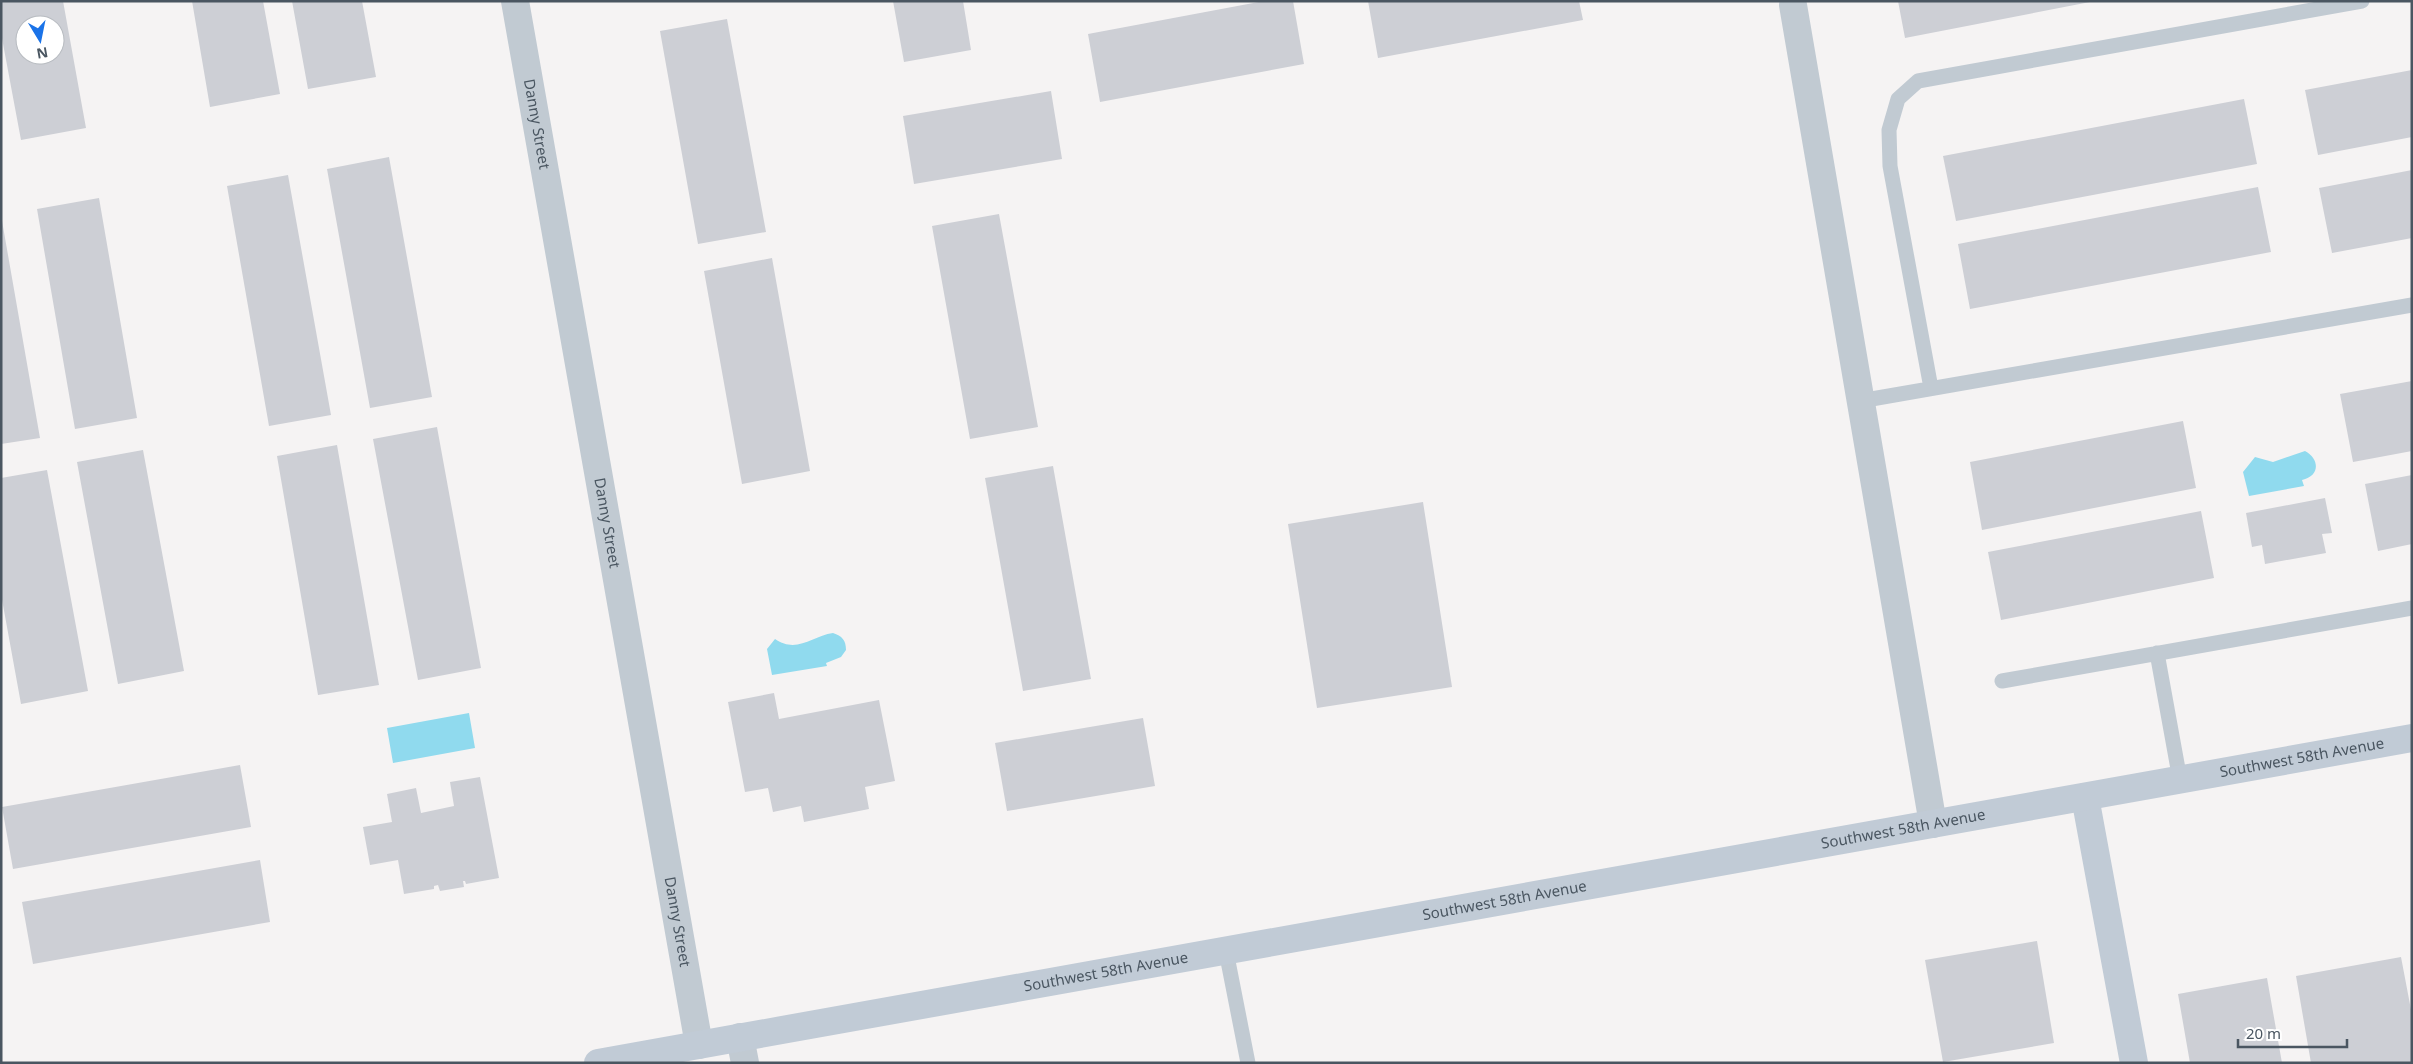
<svg xmlns="http://www.w3.org/2000/svg" width="2413" height="1064" font-family="'Noto Sans',sans-serif">
	<rect width="100%" height="100%" fill="#f5f3f3"/>
	<path fill="#90daee" d="M2305,451C2320,459 2320,476 2302,480L2304,486L2249,496L2243,472L2255,457L2273,462Z
		M833,633C842,636 846,640 846,650L841,657L826,663L827,666L772,675L767,649L775,639C797,654 812,636 833,633Z
		M469,713L475,748L393,763L387,728Z"/>
	<path fill="#cdcfd5" fill-rule="evenodd" d="M1,1H63L86,128L21,140L1,33ZM25,25H55V55H25Z
		M192,1H263L280,94L210,107Z
		M292,1H362L376,77L308,89Z
		M893,1H963L971,50L904,62Z
		M1264,1H1293L1304,64L1100,102L1088,34Z
		M1368,1H1579L1583,20L1378,58Z
		M1898,1H2090V2L1905,38Z
		M727,19L766,232L698,244L660,31Z
		M2412,70V137L2318,155L2305,90Z
		M1051,91L1062,159L914,184L903,116Z
		M2244,99L2257,164L1956,221L1943,156Z
		M389,157L432,397L370,408L327,169Z
		M2412,170V238L2332,253L2319,188Z
		M288,175L331,415L269,426L227,186Z
		M2258,187L2271,252L1970,309L1958,244Z
		M99,198L137,418L75,429L37,209Z
		M999,214L1038,427L970,439L932,226Z
		M1,215L40,438L1,444Z
		M772,258L810,471L742,484L704,271Z
		M2412,381V451L2353,462L2340,394Z
		M2183,421L2196,488L1982,530L1970,462Z
		M437,427L481,668L418,680L373,439Z
		M337,445L379,685L318,695L277,456Z
		M143,450L184,671L118,684L77,462Z
		M1053,466L1091,679L1023,691L985,478Z
		M47,470L88,691L21,704L1,594V478Z
		M2412,475V544L2378,551L2365,484Z
		M2325,498L2332,533L2322,534L2326,553L2265,564L2262,545L2252,547L2246,513Z
		M1423,502L1452,687L1317,708L1288,524Z
		M2201,511L2214,578L2001,620L1988,552Z
		M774,693L779,719L879,700L895,781L865,787L869,809L804,822L801,806L773,812L768,788L745,792L728,702Z
		M1143,718L1155,786L1007,811L995,743Z
		M240,765L251,827L13,869L2,807Z
		M480,777L499,878L466,884L465,881H463L464,887L440,891L438,885L434,886V889L404,894L398,860L370,865L363,827L392,822L387,794L416,788L421,813L454,806L450,782Z
		M260,860L270,922L33,964L22,902Z
		M2037,941L2054,1043L1943,1062L1925,960Z
		M2401,957L2412,1015V1063H2311L2296,976Z
		M2267,978L2282,1063H2190L2178,994Z"/>
	<g fill="none" stroke-linecap="round" stroke-linejoin="round">
		<path stroke="#c1cad2" stroke-width="15" d="M1931,388L1890,166L1889,130L1898,99L1918,81L2362,1
			M1860,401L2412,305
			M2157,653L2180,780
			M2002,681L2412,608
			M1226,951L1248,1063"/>
		<g stroke="#c1cad2" stroke-width="28">
			<path id="s1" d="M515,1L699,1045"/>
			<path d="M1793,5L1933,824"/>
			<path d="M740,1037L745,1063"/>
		</g>
		<g stroke="#c1cbd6" stroke-width="28">
			<path d="M2085,797L2134,1063"/>
			<path id="s2" d="M598,1063L2412,738"/>
		</g>
	</g>
	<g text-anchor="middle" stroke-width="4.5" stroke-linejoin="round" paint-order="stroke">
		<g font-size="15" fill="#4a5661" stroke="#fff">
			<text dy="5" stroke="none"><textPath href="#s1" startOffset="125">Danny Street</textPath></text>
			<text dy="5" stroke="none"><textPath href="#s1" startOffset="530">Danny Street</textPath></text>
			<text dy="5" stroke="none"><textPath href="#s2" startOffset="1731">Southwest 58th Avenue</textPath></text>
			<text dy="5" stroke="none"><textPath href="#s2" startOffset="1326">Southwest 58th Avenue</textPath></text>
			<text dy="5" stroke="none"><textPath href="#s2" startOffset="921">Southwest 58th Avenue</textPath></text>
			<text dy="5" stroke="none"><textPath href="#s1" startOffset="935">Danny Street</textPath></text>
			<text dy="5" stroke="none"><textPath href="#s2" startOffset="516">Southwest 58th Avenue</textPath></text>
		</g>
	</g>
	<rect width="2413" height="1064" fill="none" stroke="#4a5661" stroke-width="5"/>
	<g transform="translate(40 40) rotate(170)"><circle r="24" fill="#ffffff" stroke="#b7bbc0"/>
	<path d="M0-4L9 19L0 12L-9 19Z" fill="#1a73e8"/>
	<text y="-8" font-size="14" font-weight="bold" text-anchor="middle" fill="#4a5661">N</text>
	</g>
	<path d="M2238 1039v8h109v-8" fill="none" stroke="#4a5661" stroke-width="2.5"/>
	<text x="2246" y="1039" font-size="15" fill="#4a5661" stroke="#ffffff" stroke-width="4" paint-order="stroke">20 m</text>
</svg>
